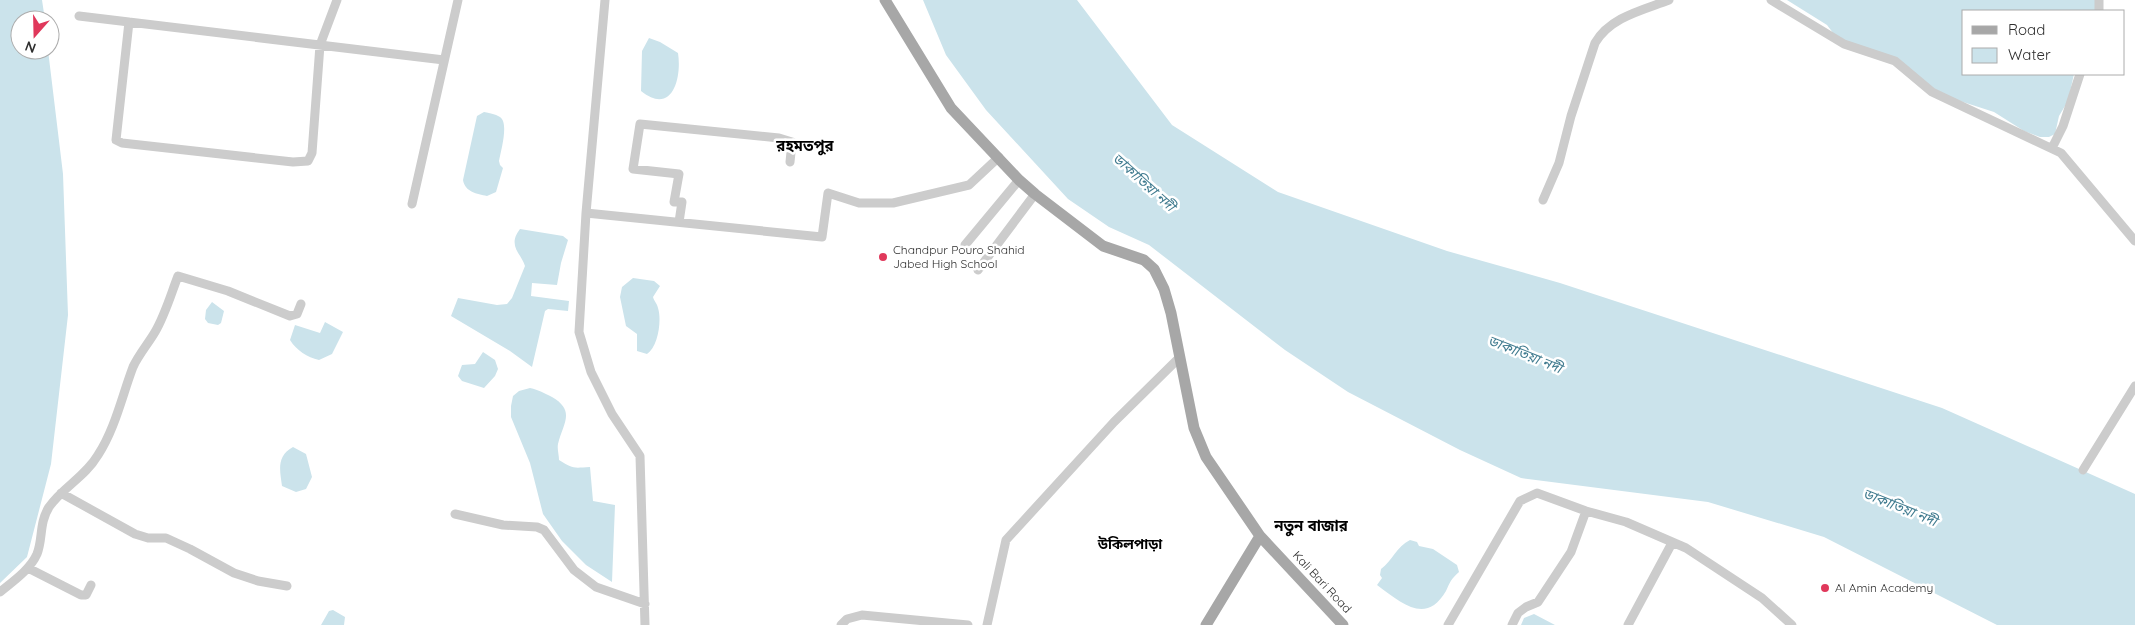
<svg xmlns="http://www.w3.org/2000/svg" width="2135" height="625" font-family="Quicksand,'Noto Sans Bengali',sans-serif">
	<rect width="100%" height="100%" fill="#fff"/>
	<path fill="#cbe3eb" d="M0,0H42L45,20H20V50H48L63,174L68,315L51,464L27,557L0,583Z
		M923,0H1077L1172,125L1278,192L1447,251L1560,283L1942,408L2135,494V625H1997L1824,537L1708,502L1521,478L1460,450L1348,392L1285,350L1149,245L1109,227L1068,199L986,110L946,55Z
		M1787,0H2097L2095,11H1964V74H2074L2068,101L2059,116L2055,134L2049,137H2040L2024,131L1994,112L1932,92L1893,58L1843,46L1827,25Z
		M649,38L660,42L678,53C682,78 672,116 641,91L642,51Z
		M484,112C489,113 495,114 500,117C509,123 501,150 499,161L500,165L503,168L496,192L487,196C477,194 465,192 463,180L477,116Z
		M520,229L563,236L568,240L561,263L557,285L532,283L531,296L569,301L568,311L548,309L545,311L532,367L510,351L451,316L458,298L497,305L507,304L512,298L525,266C521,253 507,246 520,229Z
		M633,278L654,281L660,286L653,297C654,301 657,303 658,308C662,320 658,347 647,354L637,351V334L626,326L620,297L622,287Z
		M212,302L224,311L221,323L218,325L208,323L205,319L206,310Z
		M325,322L343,332L332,354L319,360C307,357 297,351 290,340L295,325L320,333Z
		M483,352L495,360L498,369L495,376L484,388L462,381L458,376L462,365L475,364Z
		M530,388C539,390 544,393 552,397C576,411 563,423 558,444C557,449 559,455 559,460C573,469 573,468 590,467L593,501L615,505L612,582L586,565L562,541L543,514L530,463L511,417V406L513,396L519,391Z
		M293,447L306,454L312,477L306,489L296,492L282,486C280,471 276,456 293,447Z
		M1410,540L1417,542L1419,546L1433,549L1457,565L1459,572C1451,579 1450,582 1446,591C1426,625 1403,604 1377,585L1382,578L1380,575L1381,569C1392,561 1397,546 1410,540Z
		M333,610L345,617L344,625H321L329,611Z
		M1534,614L1555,625H1521L1524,618Z"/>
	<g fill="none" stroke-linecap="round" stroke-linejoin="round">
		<path stroke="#ccc" stroke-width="9" d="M605,0L586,213L579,332L591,372L612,414L640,456L645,625
			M1771,0L1844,44L1895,61L1932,92L2061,153L2135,241
			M2099,11V0
			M79,16L444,60
			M129,22L116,140L122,143L293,162L308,161L312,153L320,45L337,0
			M2052,148L2063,126L2080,74
			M1543,200L1559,163L1571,116L1595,43C1610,17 1643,10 1669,0
			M412,204L458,0
			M586,213L822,237L828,193L859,203H893L969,185L999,157
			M679,222L682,202H674L679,174L633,169L640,124L779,138L792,142L790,162
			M965,245L1019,180
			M978,270L1035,194
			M2083,470L2135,386
			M61,493L135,534L148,538H166L190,549L234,573L258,581L287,586
			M455,514L503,525L537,527L544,530L574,570L596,587L645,604
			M28,568L81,595H86L91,585
			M0,592C12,582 30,570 37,554C43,539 39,523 49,507C63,487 85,477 98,455C115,429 122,396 133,367C139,354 148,344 155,332C165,315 171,294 178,276L228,291L290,316L297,314L301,304
			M841,625L847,619L862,615L968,625
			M987,625L1006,540L1114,422L1179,358
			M1448,625L1520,501L1537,493L1586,511L1626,522L1686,548L1762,598L1792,625
			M1512,625L1518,613L1526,607L1538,602L1571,552L1586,511
			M1628,625L1672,543"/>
		<path stroke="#a7a7a7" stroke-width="11" d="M885,0L951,108L1019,180L1035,194L1103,246L1144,260L1154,269L1164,289L1171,313L1194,428L1206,457L1260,536L1343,625
			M1206,625L1260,536"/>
	</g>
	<g fill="#e0385b" stroke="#fff" stroke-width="2">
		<circle cx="883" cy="257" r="5"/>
		<circle cx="1825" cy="588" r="5"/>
	</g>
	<g text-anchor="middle" stroke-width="5" stroke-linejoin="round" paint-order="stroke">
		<g font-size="12" fill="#2f2f2f" stroke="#fff" text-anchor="start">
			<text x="893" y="254">Chandpur Pouro Shahid<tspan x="893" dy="14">Jabed High School</tspan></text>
			<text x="1835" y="592">Al Amin Academy</text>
		</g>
		<g font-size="12" fill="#2f2f2f" stroke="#fff">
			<text transform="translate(1322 582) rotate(47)" y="4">Kali Bari Road</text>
		</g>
		<g font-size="14" font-style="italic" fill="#407b8f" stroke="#fff">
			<text transform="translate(1144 182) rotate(42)" y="5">ডাকাতিয়া নদী</text>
			<text transform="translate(1525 354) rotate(22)" y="5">ডাকাতিয়া নদী</text>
			<text transform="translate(1900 507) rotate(22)" y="5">ডাকাতিয়া নদী</text>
		</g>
		<g font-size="14" font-weight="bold" fill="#000" stroke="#fff">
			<text x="1130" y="549">উকিলপাড়া</text>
		</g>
		<g font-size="15" font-weight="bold" fill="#000" stroke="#fff">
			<text x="805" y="151">রহমতপুর</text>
			<text x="1311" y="531">নতুন বাজার</text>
		</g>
	</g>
	<rect x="1962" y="10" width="162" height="65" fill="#ffffff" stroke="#acacac"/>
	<rect x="1972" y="26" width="25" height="8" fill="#a7a7a7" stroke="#acacac"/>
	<text x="2008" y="35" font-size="15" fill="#2f2f2f">Road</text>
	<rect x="1972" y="48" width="25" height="15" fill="#cbe3eb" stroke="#acacac"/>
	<text x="2008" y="60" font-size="15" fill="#2f2f2f">Water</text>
	<g transform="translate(35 35) rotate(200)"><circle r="24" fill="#ffffff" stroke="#acacac"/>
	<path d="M0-4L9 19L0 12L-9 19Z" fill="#e0385b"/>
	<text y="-8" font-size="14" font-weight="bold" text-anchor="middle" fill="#2f2f2f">N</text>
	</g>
</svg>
